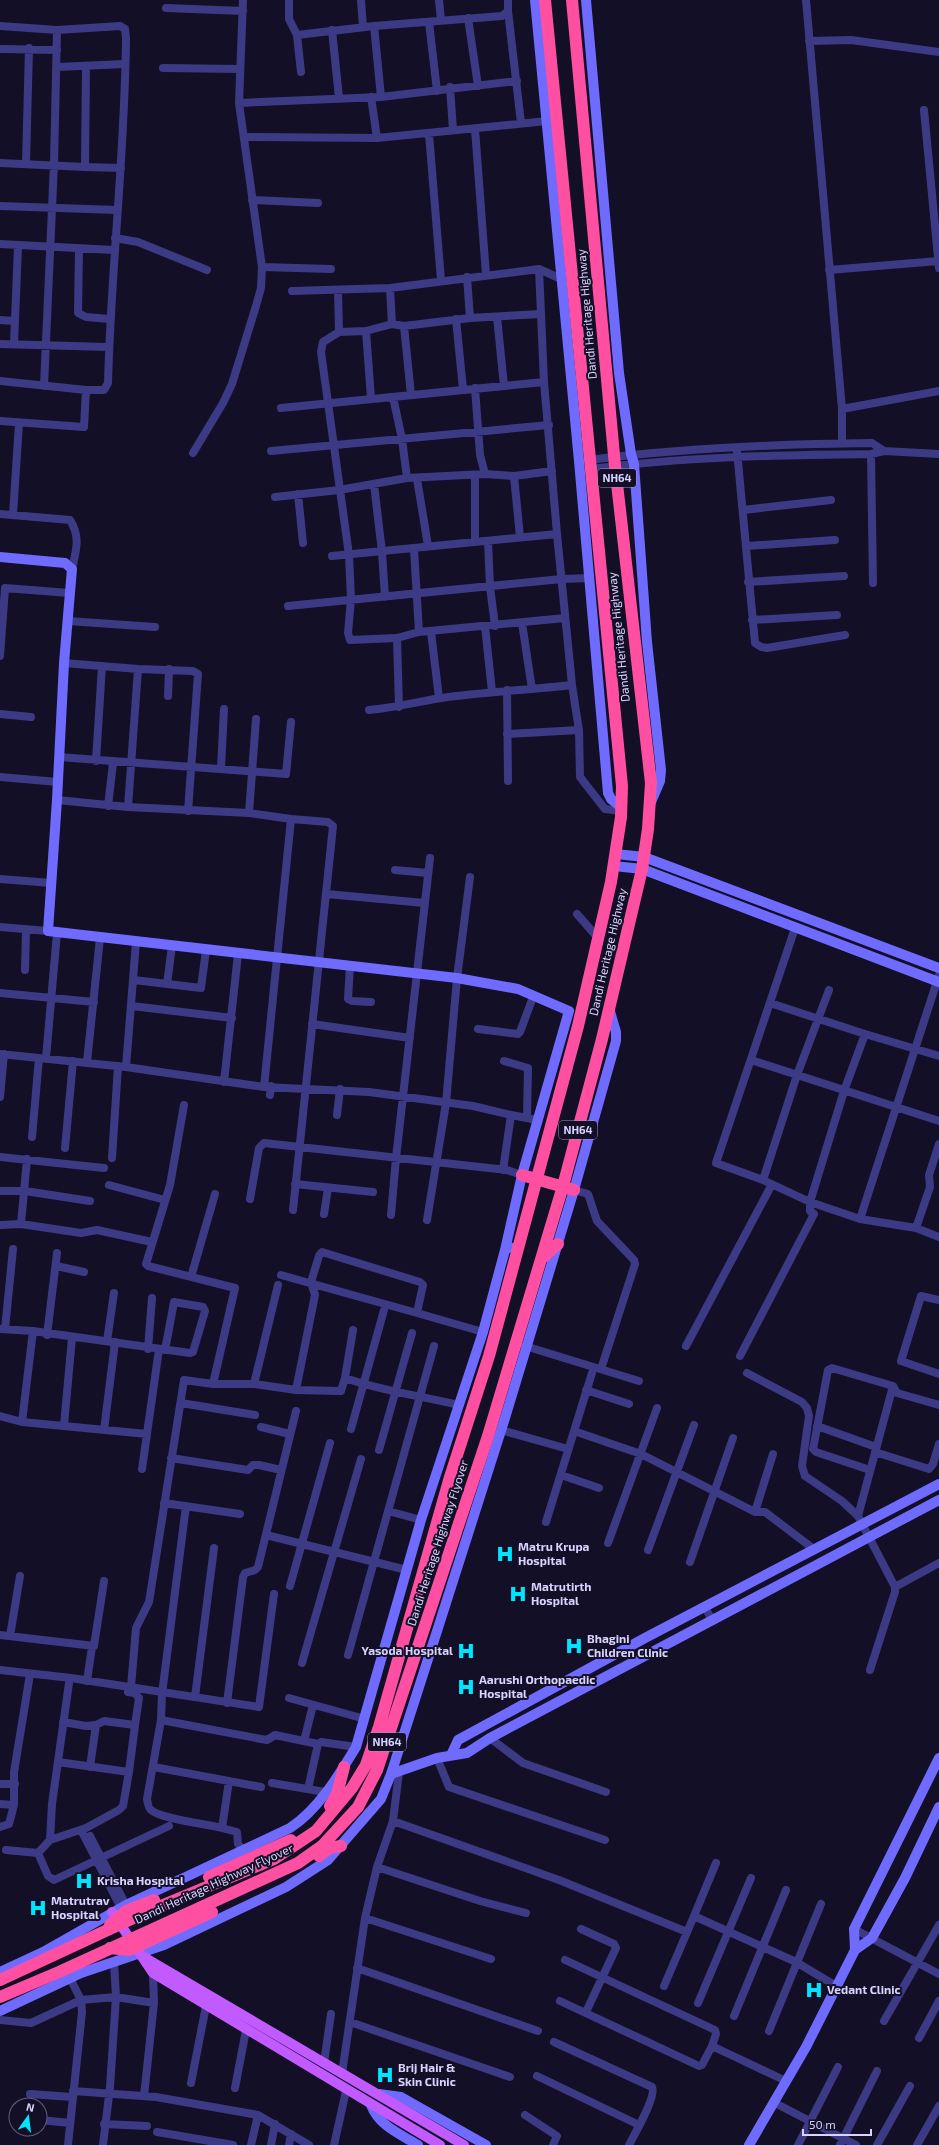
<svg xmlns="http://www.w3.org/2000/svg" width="939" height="2145" font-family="'Exo 2',sans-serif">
	<rect width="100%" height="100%" fill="#130f26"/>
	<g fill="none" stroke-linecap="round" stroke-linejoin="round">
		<path stroke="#3d3a85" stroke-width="8" d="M289,0V19L297,35L301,72
			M361,0L363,27
			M439,0L441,20
			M806,0L842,409V443
			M166,8L243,11
			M508,11L521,123
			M468,18L478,86
			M429,22L437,91
			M0,26L57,30L120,26L125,29L126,38C125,154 111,268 108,383L104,390H86L0,381
			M374,26L381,97
			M332,30L339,98
			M297,35L374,26L502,16L508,11V0
			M809,41L851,40L939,52
			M0,49L57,50
			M57,67L125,64
			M163,68L240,69
			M450,87L453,130
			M371,97L377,138
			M239,103L381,97L517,81
			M924,110L939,268
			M475,129L486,275
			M429,134L441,280
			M244,137L377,138L547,121
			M0,163L85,167L86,66
			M26,163L29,48
			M85,167L121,168
			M252,200L318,203
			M0,206L117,210
			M115,238L138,242L207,270
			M0,244L114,250
			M79,249L78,313L86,317L110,319
			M262,267L331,269
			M539,269L544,382L557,534L572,685L579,730
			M829,270L938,261
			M467,277L470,318
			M390,288L392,324
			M338,290L339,332
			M292,291L390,288L539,269L561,279
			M540,314L470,318L404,326L392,324L366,331L339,332L323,342L321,352L349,555L351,599L348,633L350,640L397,638L419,632L565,618
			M497,317L504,386
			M456,319L463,389
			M0,320L14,321
			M404,326L411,395
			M366,331L371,398
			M0,344L109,347
			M14,344L18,246
			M44,386L54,164L57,30
			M475,388L480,455L485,474
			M393,397L402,439L407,478
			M281,408L544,382
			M842,409L939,391
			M0,421L84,427L86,390
			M271,451L549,425
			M737,451L755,643L761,647L767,648L845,635
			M193,453L223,403L232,384L256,306L261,288L262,267L239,103L243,0
			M871,454L873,583
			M589,460C683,448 777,444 872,443L884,451
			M590,469C683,457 777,455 871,454L884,451L939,454
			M475,475V542
			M514,476L520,537
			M417,479L428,546
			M374,484L382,552L385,597
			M298,494L303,543
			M275,497L339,490L407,478L485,474L514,476L552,471
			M743,510L831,500
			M0,514L70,520C81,537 76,551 72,569
			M13,515L19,423
			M488,541L490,587L495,626
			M747,546L835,540
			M414,549L419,632
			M332,556L557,534
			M748,582L844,576
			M288,606L562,579L589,578
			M752,620L837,615
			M68,621L155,627
			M522,623L532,689
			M485,626L492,692
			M431,632L439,698
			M397,638L399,707
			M0,656L5,588L69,593
			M64,663L138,669L193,671L198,674L188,811
			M507,690L508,781
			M168,696L169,669
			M369,710C393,708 417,702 441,698C484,692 528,690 572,685
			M0,714L31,717
			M507,734L579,730L580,777L605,809L621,811
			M59,757L286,774L291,722
			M96,761L102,666
			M221,768L224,709
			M0,777L58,782
			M57,800L128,807L249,813L291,819L264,1087
			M108,806L113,763
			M128,807L138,669
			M249,813L256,719
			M291,819L328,822L333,826L293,1210
			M395,870L428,873
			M0,879L51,883
			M327,894L424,903
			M577,914L598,938
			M0,927L48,931
			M795,928L716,1163L763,1180L810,1202L860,1219L916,1228L939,1237
			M350,966L348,999L352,1001L371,1002
			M25,970L26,930
			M134,980L201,988L206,950
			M167,984L172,946
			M0,993L94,1002
			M770,1003L865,1034L939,1056
			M132,1006L232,1018
			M312,1024L410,1038
			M478,1029L518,1034L520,1032L533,997
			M0,1054L126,1067L264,1087L369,1092L473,1106L511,1115
			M46,1058L57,933
			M751,1060L939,1121
			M504,1061L528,1068L527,1118L537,1120
			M87,1062L100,938
			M126,1067L136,942
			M224,1082L238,954
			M270,1095L271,1086
			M0,1097L4,1054
			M184,1105L170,1185L146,1264L148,1266L235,1288L213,1384
			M337,1115L340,1089
			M32,1137L39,1058
			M65,1148L73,1061
			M0,1157L104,1168
			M112,1158L118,1066
			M503,1170L511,1115L527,1118
			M763,1180L797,1075L829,990
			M295,1184L373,1192
			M109,1185L165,1200
			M574,1190L588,1194L597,1221L634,1260L635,1264L601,1369
			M0,1191H25L90,1201
			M250,1199L259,1148L264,1143L507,1170L522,1175
			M324,1214L328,1188
			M391,1215L396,1158L430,858
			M860,1219L939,975
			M427,1220L446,1103L457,978L470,877
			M21,1224L27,1159
			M0,1225L21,1224L81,1233L97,1230L152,1242
			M916,1228L930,1187L929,1175L939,1144
			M56,1266L84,1272
			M281,1275L417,1313
			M191,1277L215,1194
			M939,1300L921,1296L901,1361L939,1374
			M0,1329L33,1331L190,1353L193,1352L205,1311L203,1307L174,1302L165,1350
			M5,1329L13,1249
			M47,1335L57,1253
			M107,1341L114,1293
			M525,1346L639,1381
			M686,1346L771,1186
			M148,1349L152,1298
			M740,1356L814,1214L810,1211V1202L844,1091L865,1034
			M747,1373L802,1402L807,1408L809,1416L802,1466L805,1476L842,1501L858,1516L895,1587V1592L870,1670
			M345,1378L353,1330
			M254,1384L278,1285
			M296,1390L315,1295L311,1282L319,1256L322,1252L420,1282L423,1285L417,1313L483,1332
			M586,1390L629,1404
			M181,1403L255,1415
			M0,1416L22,1422L147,1434
			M22,1422L33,1331
			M64,1425L72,1338
			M817,1426L876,1447
			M261,1427L290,1434
			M351,1429L384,1310
			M104,1430L115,1342
			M501,1430L568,1449
			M574,1431L641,1454L755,1512H765L815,1550
			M379,1450L412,1333
			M875,1452L929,1469L933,1464L939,1444
			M171,1458L248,1470L253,1465H259L281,1470
			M142,1469L159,1349
			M870,1470L816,1452L813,1449L828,1370L832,1368L893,1386L897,1393L939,1405
			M561,1475L599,1488
			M164,1503L240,1514
			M186,1506L162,1694L161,1720L147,1799C148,1803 148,1808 151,1810C161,1819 207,1824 222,1828L229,1781
			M388,1511L421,1520
			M755,1512L773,1454
			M858,1516L893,1386
			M546,1522L592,1373
			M266,1535L407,1570
			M608,1543L657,1408
			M648,1550L694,1425
			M690,1562L733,1438
			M290,1586L330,1443
			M895,1587L939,1563
			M705,1608L713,1621
			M0,1635L94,1646L104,1581
			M10,1636L20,1576
			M348,1655L434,1346
			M302,1663L361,1459
			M0,1670L71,1678L259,1707L274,1594
			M87,1681L92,1647
			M69,1683L52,1804L50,1840L38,1853L48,1876L54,1880L169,1826
			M131,1687L136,1628L149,1602L184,1380L213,1384H254L296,1390L341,1391L345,1378C382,1391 421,1396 459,1405
			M128,1692L135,1693L139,1698L135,1725
			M195,1697L214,1548
			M289,1698L365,1719
			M227,1703L243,1577L245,1573L255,1570L258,1567L296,1411
			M161,1720L261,1739L267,1740L275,1735L318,1744L321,1742L356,1747
			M490,1738L523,1763L606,1792
			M304,1741L313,1705
			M437,1758L449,1787L605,1840
			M58,1762L129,1772L135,1725L104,1721L96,1725L86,1726L63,1722
			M90,1767L96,1725
			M154,1767L261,1787
			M272,1783L325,1792
			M0,1784H15
			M308,1789L318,1744
			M0,1804L14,1805
			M393,1821L559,1880L687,1932
			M0,1827L9,1824L14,1805V1772L30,1674
			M222,1828L237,1832L238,1844L244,1851
			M81,1830L121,1908
			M90,1836L126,1905
			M50,1840L86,1828L119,1810L123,1806L129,1772
			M6,1850L38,1853
			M377,1867L480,1901L526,1913
			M694,1916L716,1863
			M365,1918L491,1959
			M581,1929L614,1944L616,1948L586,2012
			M854,1929L939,1974
			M565,1960L715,2030L716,2034L712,2046L786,2081
			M357,1968L538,2031
			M664,1986L694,1916L796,1962L836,1986
			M560,2001L699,2066L702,2065L712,2046
			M698,2003L751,1878
			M734,2016L786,1890
			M0,2020L31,2023L81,2000L116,1997L154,2003
			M884,2021L939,1925
			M350,2022L510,2077
			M769,2031L821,1904
			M919,2038L939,2001
			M554,2042L652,2087C657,2096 634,2135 629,2145
			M324,2063L331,2014
			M342,2073L365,1918L377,1867L393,1821L399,1772
			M537,2076L639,2125
			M191,2083L206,2006
			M235,2088L246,2030
			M73,2091L156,2097L258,2115
			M30,2094L72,2097
			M144,2096L154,2003L153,1973
			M773,2102L856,2145
			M525,2115L557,2136L553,2145
			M40,2120L70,2123
			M104,2124L147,2126
			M157,2132L233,2145
			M68,2145L82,2012L81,2000L70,1978
			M103,2145L110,2087L116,1997L114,1962
			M251,2145L258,2115L309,2145
			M271,2145L275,2124
			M289,2145L291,2134
			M334,2145L346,2091
			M798,2145L838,2067
			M840,2145L877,2071
			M877,2145L910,2086
			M917,2145L939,2106"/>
		<path stroke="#6f6bff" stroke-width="10" d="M535,0L579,461L608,793L611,799L621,807
			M586,0L619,373L631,454L634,464L647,642L661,770L660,781L651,802
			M0,557L65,563L72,569L64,663L57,800L48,931L457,978L518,989L569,1011L522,1175L505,1250
			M616,854L644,857L939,968
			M614,866L642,869L939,982
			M451,1755L458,1740L645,1638L939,1484
			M391,1774L437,1758L467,1753L490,1738L939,1500
			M855,1950L854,1929L939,1758
			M0,1972L43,1952L126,1905L290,1828C318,1810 339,1775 356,1747L421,1520L483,1332L505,1250L510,1247
			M0,2011L81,1973L164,1945L286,1887L328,1860L381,1799L391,1774L438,1628L505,1418L574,1190L616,1041V1032L609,1008
			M379,2094L401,2097L486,2145
			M371,2105C379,2126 400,2134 418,2145
			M749,2145L806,2047L855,1950L872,1938L905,1878L939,1807"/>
		<path stroke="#c25bff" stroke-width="10" d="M112,1912L153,1973L440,2145
			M142,1956L464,2145"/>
		<path stroke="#ff4fa3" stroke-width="12" d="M522,1175L574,1190
			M541,1259L558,1244
			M330,1806L337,1794L344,1767
			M319,1856L329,1848L341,1846
			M209,1877L291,1840
			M110,1925L126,1911L154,1900
			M110,1948L129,1950L212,1912
			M0,1980L144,1913L274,1859L316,1831L352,1788L366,1765L379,1727L450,1477L489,1356L578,1026L611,882L621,817L622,786L545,0
			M0,1997L59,1972L298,1863L322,1846L358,1807L377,1770L488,1436L563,1186L602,1039L642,869L648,829L651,783L615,466L572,0"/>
	</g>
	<defs>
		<g id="hospital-bare" transform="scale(1.38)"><path d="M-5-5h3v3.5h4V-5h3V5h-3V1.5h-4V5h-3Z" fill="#00e5ff" stroke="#130f26" stroke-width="2.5" paint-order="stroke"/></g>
	</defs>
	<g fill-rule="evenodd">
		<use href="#hospital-bare" x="505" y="1554"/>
		<use href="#hospital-bare" x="518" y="1594"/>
		<use href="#hospital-bare" x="574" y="1646"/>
		<use href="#hospital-bare" x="466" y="1651"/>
		<use href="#hospital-bare" x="466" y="1687"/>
		<use href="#hospital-bare" x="84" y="1881"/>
		<use href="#hospital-bare" x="38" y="1908"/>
		<use href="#hospital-bare" x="814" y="1990"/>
		<use href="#hospital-bare" x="385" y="2075"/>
	</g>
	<g text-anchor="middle" stroke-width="4" stroke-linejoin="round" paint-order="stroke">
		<g fill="#130f26" stroke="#9e99be" stroke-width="1">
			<rect x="598" y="469" width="38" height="18" rx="3"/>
			<rect x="559" y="1121" width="38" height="18" rx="3"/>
			<rect x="368" y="1733" width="38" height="18" rx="3"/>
		</g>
		<g font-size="11" font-weight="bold" fill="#d9d4ff">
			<text x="617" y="482">NH64</text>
			<text x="578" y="1134">NH64</text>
			<text x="387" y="1746">NH64</text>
		</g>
		<g font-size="12" fill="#d9d4ff" stroke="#130f26">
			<text transform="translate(587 314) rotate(-95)" y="4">Dandi Heritage Highway</text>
			<text transform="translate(619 637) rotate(-96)" y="4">Dandi Heritage Highway</text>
			<text transform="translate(608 952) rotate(-77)" y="4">Dandi Heritage Highway</text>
			<text transform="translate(438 1543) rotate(-72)" y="4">Dandi Heritage Highway Flyover</text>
			<text transform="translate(214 1884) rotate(-25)" y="4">Dandi Heritage Highway Flyover</text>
		</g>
		<g font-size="12" font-weight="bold" fill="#d9d4ff" stroke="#130f26" text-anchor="start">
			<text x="518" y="1551">Matru Krupa<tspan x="518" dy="14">Hospital</tspan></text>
			<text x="531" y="1591">Matrutirth<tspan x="531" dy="14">Hospital</tspan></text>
			<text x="587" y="1643">Bhagini<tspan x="587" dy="14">Children Clinic</tspan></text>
			<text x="453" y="1655" text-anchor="end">Yasoda Hospital</text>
			<text x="479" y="1684">Aarushi Orthopaedic<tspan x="479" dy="14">Hospital</tspan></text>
			<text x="97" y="1885">Krisha Hospital</text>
			<text x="51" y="1905">Matrutrav<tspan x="51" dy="14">Hospital</tspan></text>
			<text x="827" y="1994">Vedant Clinic</text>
			<text x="398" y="2072">Brij Hair &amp;<tspan x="398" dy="14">Skin Clinic</tspan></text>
		</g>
	</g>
	<g transform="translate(28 2117) rotate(14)"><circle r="19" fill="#130f26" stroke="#625e7d"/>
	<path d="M0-3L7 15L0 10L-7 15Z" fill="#00e5ff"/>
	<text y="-6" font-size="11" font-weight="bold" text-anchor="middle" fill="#d9d4ff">N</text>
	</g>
	<path d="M803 2129v6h68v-6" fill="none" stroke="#d9d4ff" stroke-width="2"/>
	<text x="809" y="2129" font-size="12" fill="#d9d4ff" stroke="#130f26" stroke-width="3" paint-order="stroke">50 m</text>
</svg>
